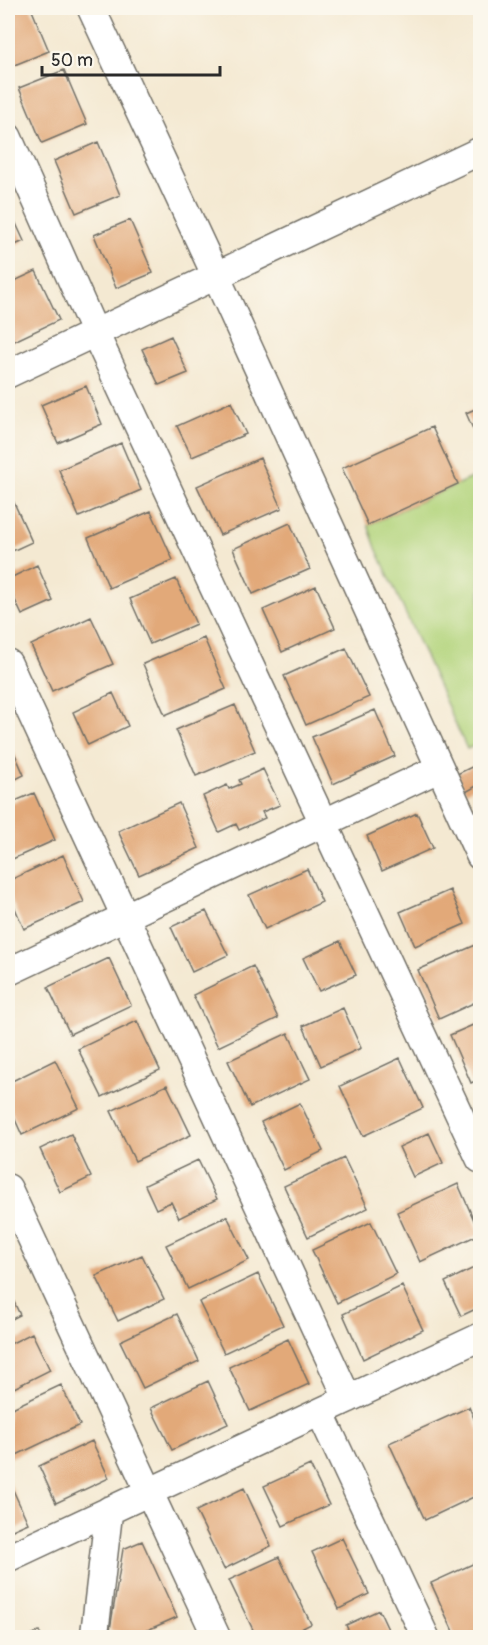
<svg xmlns="http://www.w3.org/2000/svg" width="488" height="1645" font-family="Pangolin,sans-serif">
	<rect width="100%" height="100%" fill="#fbf7ec"/>
	<filter id="ink" filterUnits="userSpaceOnUse"><feTurbulence type="fractalNoise" baseFrequency=".0167" numOctaves="2"/><feDisplacementMap in="SourceGraphic" scale="12" xChannelSelector="R" yChannelSelector="G"/><feConvolveMatrix kernelMatrix="1 2 1 2 8 2 1 2 1" color-interpolation-filters="sRGB"/></filter>
	<filter id="wash" filterUnits="userSpaceOnUse"><feTurbulence type="fractalNoise" baseFrequency=".008" numOctaves="4" result="noise"/><feDisplacementMap in="SourceGraphic" scale="24" xChannelSelector="R" yChannelSelector="G"/><feGaussianBlur stdDeviation="1.35" result="paint"/><feColorMatrix in="noise" values="0 0 0 0 0 0 0 0 0 0 0 0 0 0 0 0 0 1.4 0 .05"/><feComposite in="paint" operator="in"/></filter>
	<g filter="url(#wash)">
		<rect width="100%" height="100%" fill="#f4e9d2"/>
		<path fill="#b2d47c" stroke="#6e8054" stroke-width="1.5" d="M480,474V743L467,749L376,548L368,525Z"/>
		<g id="blocks">
			<path fill="#e2a979" d="M8,8H31L49,51L12,66L8,56Z
				M64,70L87,124L42,143L19,88Z
				M98,142L120,195L76,213L54,161Z
				M8,206L24,241L8,248Z
				M130,220L153,273L116,288L94,235Z
				M36,271L59,320L8,344V284Z
				M171,336L188,373L159,385L142,349Z
				M86,386L102,424L58,443L41,405Z
				M231,402L246,434L192,457L177,426Z
				M480,407V445L466,413Z
				M432,427L458,484L368,525L342,468Z
				M121,443L141,490L79,517L59,470Z
				M260,458L282,508L220,535L197,486Z
				M10,494L32,542L8,553V496Z
				M151,511L173,560L109,588L88,538Z
				M290,523L310,569L253,594L233,549Z
				M37,565L53,601L22,615L8,585V579Z
				M176,579L196,624L150,644L130,599Z
				M316,586L335,628L282,652L263,610Z
				M91,617L113,664L52,691L31,645Z
				M204,638L226,689L165,715L143,664Z
				M346,648L369,697L306,725L284,676Z
				M113,693L128,726L88,745L73,712Z
				M235,705L255,751L196,776L176,730Z
				M375,710L395,756L333,784L312,737Z
				M8,738L24,775L8,783Z
				M480,763V784L466,792L457,774Z
				M263,769L280,805L262,812L265,818L239,830L236,824L219,832L203,796L227,785L229,789L241,784L239,780Z
				M34,793L55,840L8,861V804Z
				M179,803L199,848L139,875L118,831Z
				M417,813L433,848L382,871L367,836Z
				M63,855L84,902L24,929L8,892V881Z
				M307,869L322,902L265,929L249,895Z
				M450,890L465,924L415,946L400,912Z
				M206,911L228,955L192,972L171,927Z
				M340,941L356,975L319,991L303,958Z
				M478,944L480,948V1000L439,1019L418,970Z
				M109,958L131,1005L70,1034L48,987Z
				M253,966L278,1018L218,1047L193,995Z
				M343,1008L361,1048L321,1066L303,1026Z
				M137,1021L160,1070L102,1097L78,1049Z
				M480,1022V1079L471,1083L450,1035Z
				M288,1033L310,1079L250,1107L228,1061Z
				M400,1058L423,1108L363,1136L340,1086Z
				M55,1060L79,1108L22,1135L8,1104V1083Z
				M167,1085L191,1135L135,1161L111,1111Z
				M300,1103L323,1151L284,1170L261,1122Z
				M429,1133L443,1163L413,1177L399,1147Z
				M71,1134L91,1177L60,1192L40,1149Z
				M344,1158L368,1208L308,1237L284,1186Z
				M198,1160L217,1199L179,1218L171,1202L156,1209L145,1185Z
				M458,1184L480,1234L420,1262L397,1212Z
				M227,1216L249,1260L188,1289L166,1245Z
				M371,1222L396,1274L337,1303L312,1250Z
				M142,1255L164,1299L118,1321L96,1276Z
				M480,1265V1307L461,1316L445,1282Z
				M258,1274L283,1325L224,1353L199,1302Z
				M402,1286L423,1330L363,1359L343,1314Z
				M8,1289L20,1315L8,1321Z
				M177,1314L199,1361L143,1388L120,1341Z
				M32,1333L50,1370L8,1391V1345Z
				M288,1339L309,1384L250,1411L229,1367Z
				M208,1381L228,1424L172,1450L151,1408Z
				M61,1385L80,1425L8,1459V1410Z
				M469,1407L480,1432V1494L425,1520L389,1443Z
				M92,1441L109,1478L56,1503L39,1466Z
				M310,1465L329,1505L283,1526L264,1486Z
				M8,1479L28,1523L8,1532Z
				M244,1488L271,1546L224,1569L196,1511Z
				M342,1538L369,1594L339,1609L312,1552Z
				M142,1541L177,1617L134,1636L110,1630L123,1549Z
				M279,1557L311,1624L283,1638H257L229,1580Z
				M477,1562L480,1569V1638H456L431,1583Z
				M379,1610L392,1638H352L346,1625Z
				M39,1631L42,1638H25Z"/>
		</g>
	</g>
	<g filter="url(#ink)">
		<use href="#blocks" fill-opacity="0" stroke="#716e65" stroke-width="1.5"/>
		<g fill="none" stroke-linecap="round" stroke-linejoin="round">
			<g stroke="#716e65" stroke-width="30">
				<path id="minor" d="M91,8L216,276L480,856
					M8,137L95,333L480,1159
					M8,374L480,151
					M8,663L348,1399
					M8,972L440,768
					M8,1188L217,1638
					M320,1412L426,1638
					M8,1558L480,1337
					M94,1638L109,1510"/>
			</g>
			<use href="#minor" stroke="#fff" stroke-width="27"/>
		</g>
	</g>
	<rect width="488" height="1645" fill="none" stroke="#fbf7ec" stroke-width="30"/>
	<path d="M42 66v9h178v-9" fill="none" stroke="#2b2b2b" stroke-width="3"/>
	<text x="51" y="66" font-size="18" fill="#2b2b2b" stroke="#fbf7ec" stroke-width="4.5" paint-order="stroke">50 m</text>
</svg>
